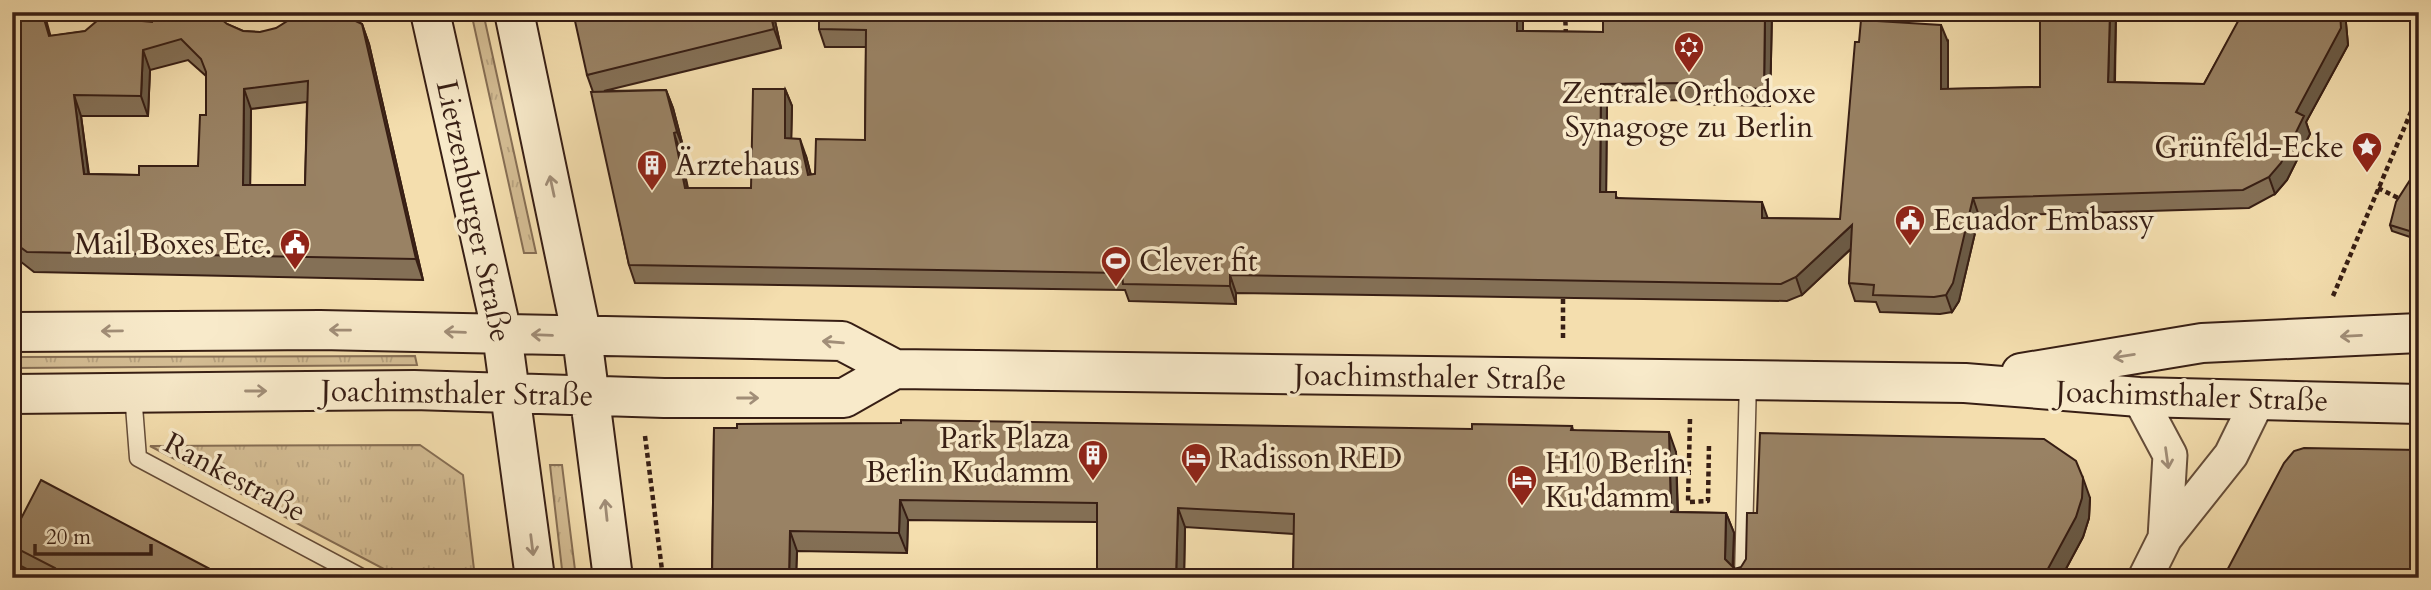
<svg xmlns="http://www.w3.org/2000/svg" width="2431" height="590" font-family="Cardo,serif">
	<defs>
		<pattern id="grass-tufts" width="24" height="20" patternUnits="userSpaceOnUse" patternTransform="scale(1.75)"><rect width="24" height="20" fill="#d4bd94"/><path d="M3 7l-1-3M5 7V3M7 7l1-3M15 17l-1-3M17 17v-4M19 17l1-3" fill="none" stroke="#b7a27f"/></pattern>
	</defs>
	<rect width="100%" height="100%" fill="#f4deae"/>
	<filter id="stains"><feTurbulence type="fractalNoise" baseFrequency=".00286" numOctaves="4"/><feColorMatrix values="0 0 0 0 .2 0 0 0 0 .09 0 0 0 0 .02 0 0 0 .5 -.17"/></filter>
	<radialGradient id="worn" r=".72"><stop offset=".6" stop-color="#630" stop-opacity="0"/><stop offset="1" stop-color="#630" stop-opacity=".3"/></radialGradient>
	<path fill="url(#grass-tufts)" stroke="#866e54" stroke-width="2" d="M471,12H483L536,253H524Z
		M415,356L417,365L15,368V357Z
		M420,445L463,475L475,578H401L150,446Z
		M550,465H562L576,578H563Z"/>
	<g fill="none" stroke-linecap="round" stroke-linejoin="round">
		<g stroke="#664e3a" stroke-width="19">
			<path id="lane" d="M133,393L138,458L363,578
				M1743,578L1748,380"/>
		</g>
		<g stroke="#664e3a" stroke-width="37">
			<path id="street" d="M2139,397L2170,455L2165,538
				M2145,578L2165,538L2231,455L2258,400"/>
		</g>
		<g stroke="#371e14" stroke-width="42">
			<path id="secondary" d="M430,12L502,334L535,578
				M514,12L582,337L613,578
				M12,332L320,330L842,341L895,369L1965,383L2139,397L2419,404
				M2021,373L2202,343L2419,333
				M12,394L414,390L664,398H844L895,369"/>
		</g>
		<path stroke="#371e14" stroke-width="4.5" stroke-dasharray="5 3.5" stroke-linecap="butt" d="M1565,12L1566,36
			M2378,188L2402,200
			M2333,296L2419,93
			M1563,299V340
			M1690,419L1688,502L1708,501L1709,444
			M645,436L663,578"/>
		<use href="#lane" stroke="#f8eaca" stroke-width="16"/>
		<use href="#street" stroke="#f8eaca" stroke-width="33"/>
		<use href="#secondary" stroke="#f8eaca" stroke-width="38"/>
	</g>
	<path fill="#847056" stroke="#371e14" stroke-width="2" fill-rule="evenodd" d="M12,12L51,36L152,22L227,24L243,31L260,32L358,22L362,24L369,44L423,280L34,272L16,258L12,248ZM188,60L206,76V115L198,166L139,175L89,174L81,116H148L150,70ZM307,102L305,185H250L251,109Z
		M773,12L781,48L604,91L666,90L673,108L684,150L680,151L688,188H751L785,89L792,106L791,138L806,156L811,175L815,174L865,140L866,47H825L819,29V12H1523V31L1603,32V12H1772L1770,106L1689,104L1688,100L1607,101L1606,192L1618,198L1767,218L1840,219L1948,42V89L2040,87V12H2116L2115,82L2204,84L2244,12H2345L2348,45L2306,122L2310,134L2287,180L2275,194L2249,208L1979,216L1959,301L1952,312L1940,314L1880,312L1876,302L1855,301L1849,283L1851,249L1802,295L1787,301L1236,293V304L1129,301L1125,290L635,283L629,265L593,92L587,75Z
		M2419,166V240L2392,231L2390,225Z
		M1572,426L1573,430L1676,452L1678,512L1726,513L1734,533L1733,566L1735,569L2090,498L2089,518L2083,537L2061,578H1293L1294,534L1185,527L1184,578H1097V522L908,520L907,553L797,551L796,578H712L714,428L1472,429Z
		M12,536L227,578H44L15,563L12,555Z"/>
	<path fill="#6b5b46" stroke="#371e14" stroke-width="2" d="M42,12H44L56,56L49,36Z
		M350,12H359L356,38L349,18Z
		M770,12H773L781,48L774,29Z
		M1517,12H1523V48L1517,31Z
		M1765,12H1772L1770,106L1764,89Z
		M2110,12H2116L2114,100L2108,82Z
		M2340,12H2345L2348,45L2306,122L2310,134L2287,180L2275,194L2269,177L2296,112Z
		M362,24L369,44L423,280L416,259Z
		M1941,25L1948,42V107L1941,89Z
		M143,50L150,70L148,116L141,96Z
		M1601,84L1607,101L1606,210L1600,192Z
		M244,89L251,109L250,205L243,185Z
		M785,89L792,106L791,156L785,138Z
		M666,90L673,108L684,150L677,132Z
		M74,95L81,116L91,194L84,174Z
		M674,133L680,151L691,206L685,188Z
		M800,139L806,156L815,192L808,175Z
		M1973,198L1979,216L1959,301L1952,312L1946,295Z
		M1762,202L1768,219L1762,218Z
		M1852,225L1858,242L1802,295L1796,277Z
		M1230,275L1236,293V304L1230,286Z
		M1669,432L1676,452L1678,532L1671,512Z
		M2083,478L2090,498L2089,518L2083,537L2061,578H2043Z
		M900,500L908,520L907,553L899,533Z
		M1178,508L1185,527L1184,578H1176Z
		M1726,513L1734,533L1732,578L1725,559Z
		M790,531L797,551L796,578H789Z"/>
	<path fill="#998264" stroke="#371e14" stroke-width="2" fill-rule="evenodd" d="M12,12H42L49,36L85,31L98,20L109,18L152,22L153,12H213L227,24L243,31L260,32L276,28L292,18L296,12H350L349,18L362,24L416,259L27,252L12,241ZM181,39L201,59L206,72V115H200L198,166H139V175L84,174L74,95L141,96L143,50ZM308,81L305,185H243L244,89Z
		M573,12H770L774,29L587,75Z
		M819,12H1517V31L1603,32V12H1765L1764,89L1683,86V83L1601,84L1600,192H1616V198L1762,202V218L1840,219L1855,42H1859L1861,20L1941,25V89L2040,87V12H2110L2108,82L2204,84L2243,12H2340L2341,28L2296,112L2304,116L2281,163L2269,177L2243,190L1973,198L1953,283L1946,295L1934,297L1873,295L1874,285L1849,283L1852,225L1796,277L1781,284L1230,275V286L1123,284L1122,273L629,265L591,92L666,90L677,132L674,133L685,188H751L753,89H785V138L800,139L808,175L815,174L816,139L865,140L866,30L819,29Z
		M2419,166V234L2390,225L2396,202Z
		M901,420L1472,429V424L1572,426L1571,430L1669,432L1671,512L1726,513L1725,559L1735,569L1741,567L1746,559L1747,513H1757L1760,433L2044,439L2076,461L2083,478L2082,498L2076,517L2043,578H1293L1294,514L1178,508L1176,578H1097V503L900,500L899,533L790,531L789,578H712L714,428H737V424L901,423Z
		M2304,448L2419,450V578H2223L2284,463L2294,451Z
		M41,480L227,578H52L55,568L12,546V536Z"/>
	<defs><path id="oneway-shaft" d="M-6 0H5M1.5-3L5.5 0L1.5 3" fill="none" stroke-width="1.6" stroke-linecap="round" stroke-linejoin="round" transform="scale(1.75)"/></defs>
	<g stroke="#a18e78">
		<use href="#oneway-shaft" transform="translate(552 186) rotate(-102)"/>
		<use href="#oneway-shaft" transform="translate(340 330) rotate(-179)"/>
		<use href="#oneway-shaft" transform="translate(112 331) rotate(179)"/>
		<use href="#oneway-shaft" transform="translate(455 332) rotate(-178)"/>
		<use href="#oneway-shaft" transform="translate(542 335) rotate(-178)"/>
		<use href="#oneway-shaft" transform="translate(2351 336) rotate(177)"/>
		<use href="#oneway-shaft" transform="translate(833 342) rotate(-175)"/>
		<use href="#oneway-shaft" transform="translate(2124 356) rotate(171)"/>
		<use href="#oneway-shaft" transform="translate(256 391)"/>
		<use href="#oneway-shaft" transform="translate(748 398)"/>
		<use href="#oneway-shaft" transform="translate(2167 458) rotate(82)"/>
		<use href="#oneway-shaft" transform="translate(606 510) rotate(-96)"/>
		<use href="#oneway-shaft" transform="translate(532 545) rotate(83)"/>
	</g>
	<defs>
		<g id="synagogue-pin" transform="scale(1.575)"><path d="M0 17L-7.5 6A9.5 9.5 0 1 1 7.5 6Z" fill="#8f2418" stroke="#f8eaca"/><path d="M0-6.5L5.6 3.2H-5.6ZM0 6.5L5.6-3.2H-5.6Z" fill="#fff"/></g>
		<g id="sight-pin" transform="scale(1.575)"><path d="M0 17L-7.5 6A9.5 9.5 0 1 1 7.5 6Z" fill="#8f2418" stroke="#f8eaca"/><path d="M0-6L1.8-2.2L6-1.7L2.9 1.2L3.7 5.4L0 3.3L-3.7 5.4L-2.9 1.2L-6-1.7L-1.8-2.2Z" fill="#fff"/></g>
		<g id="building-pin" transform="scale(1.575)"><path d="M0 17L-7.5 6A9.5 9.5 0 1 1 7.5 6Z" fill="#8f2418" stroke="#f8eaca"/><path d="M-4-6H4V6H1V3H-1V6H-4ZM-2.5-4.3h1.7v1.8h-1.7ZM.8-4.3h1.7v1.8H.8ZM-2.5-1h1.7V.8h-1.7ZM.8-1h1.7V.8H.8Z" fill="#fff"/></g>
		<g id="civic-pin" transform="scale(1.575)"><path d="M0 17L-7.5 6A9.5 9.5 0 1 1 7.5 6Z" fill="#8f2418" stroke="#f8eaca"/><path d="M-.6-6.5H3V-4.5H.6V-3L4-1V1h2V6H-6V1h2V-1L-.6-3ZM-1.2 2.5V6h2.4V2.5Z" fill="#fff"/></g>
		<g id="stadium-pin" transform="scale(1.575)"><path d="M0 17L-7.5 6A9.5 9.5 0 1 1 7.5 6Z" fill="#8f2418" stroke="#f8eaca"/><path d="M0-5a6.5 5 0 1 0 0 10a6.5 5 0 1 0 0-10ZM-3.5-1.8h7v3.6h-7Z" fill="#fff"/></g>
		<g id="hotel-pin" transform="scale(1.575)"><path d="M0 17L-7.5 6A9.5 9.5 0 1 1 7.5 6Z" fill="#8f2418" stroke="#f8eaca"/><path d="M-6-4.5h1.5V1H6V5H4.5V3h-9V5H-6ZM-4 0a1.8 1.8 0 1 1 3.6 0ZM.5 0V-2.5h3Q6-2.5 6 0Z" fill="#fff"/></g>
	</defs>
	<g fill-rule="evenodd">
		<use href="#synagogue-pin" x="1689" y="47"/>
		<use href="#sight-pin" x="2367" y="147"/>
		<use href="#building-pin" x="652" y="165"/>
		<use href="#civic-pin" x="1910" y="220"/>
		<use href="#civic-pin" x="295" y="244"/>
		<use href="#stadium-pin" x="1116" y="261"/>
		<use href="#building-pin" x="1093" y="455"/>
		<use href="#hotel-pin" x="1196" y="458"/>
		<use href="#hotel-pin" x="1522" y="480"/>
	</g>
	<g text-anchor="middle" stroke-width="7" stroke-linejoin="round" paint-order="stroke">
		<g font-size="30" fill="#371e14" stroke="#f8eaca" text-anchor="start">
			<text x="1689" y="103" text-anchor="middle">Zentrale Orthodoxe<tspan x="1689" dy="34">Synagoge zu Berlin</tspan></text>
			<text x="2344" y="157" text-anchor="end">Grünfeld-Ecke</text>
			<text x="675" y="175">Ärztehaus</text>
			<text x="1933" y="230">Ecuador Embassy</text>
			<text x="272" y="254" text-anchor="end">Mail Boxes Etc.</text>
			<text x="1139" y="271">Clever fit</text>
			<text x="1070" y="448" text-anchor="end">Park Plaza<tspan x="1070" dy="34">Berlin Kudamm</tspan></text>
			<text x="1219" y="468">Radisson RED</text>
			<text x="1545" y="473">H10 Berlin<tspan x="1545" dy="34">Ku'damm</tspan></text>
		</g>
		<g font-size="30" fill="#371e14" stroke="#f8eaca">
			<text transform="translate(474 211) rotate(78)" y="10">Lietzenburger Straße</text>
			<text transform="translate(1430 377) rotate(1)" y="10">Joachimsthaler Straße</text>
			<text transform="translate(457 393) rotate(1)" y="10">Joachimsthaler Straße</text>
			<text transform="translate(2192 396) rotate(2)" y="10">Joachimsthaler Straße</text>
			<text transform="translate(235 477) rotate(28)" y="10">Rankestraße</text>
		</g>
	</g>
	<rect width="2431" height="590" fill="none" stroke="#f4deae" stroke-width="42"/>
	<rect x="14" y="14" width="2403" height="562" fill="none" stroke="#371e14" stroke-width="3.5"/>
	<rect x="21" y="21" width="2389" height="548" fill="none" stroke="#371e14" stroke-width="2"/>
	<path d="M35 544v10h116v-10" fill="none" stroke="#371e14" stroke-width="3.5"/>
	<text x="46" y="544" font-size="21" fill="#371e14" stroke="#f8eaca" stroke-width="5" paint-order="stroke">20 m</text>
	<rect width="100%" height="100%" filter="url(#stains)"/>
	<rect width="100%" height="100%" fill="url(#worn)"/>
</svg>
